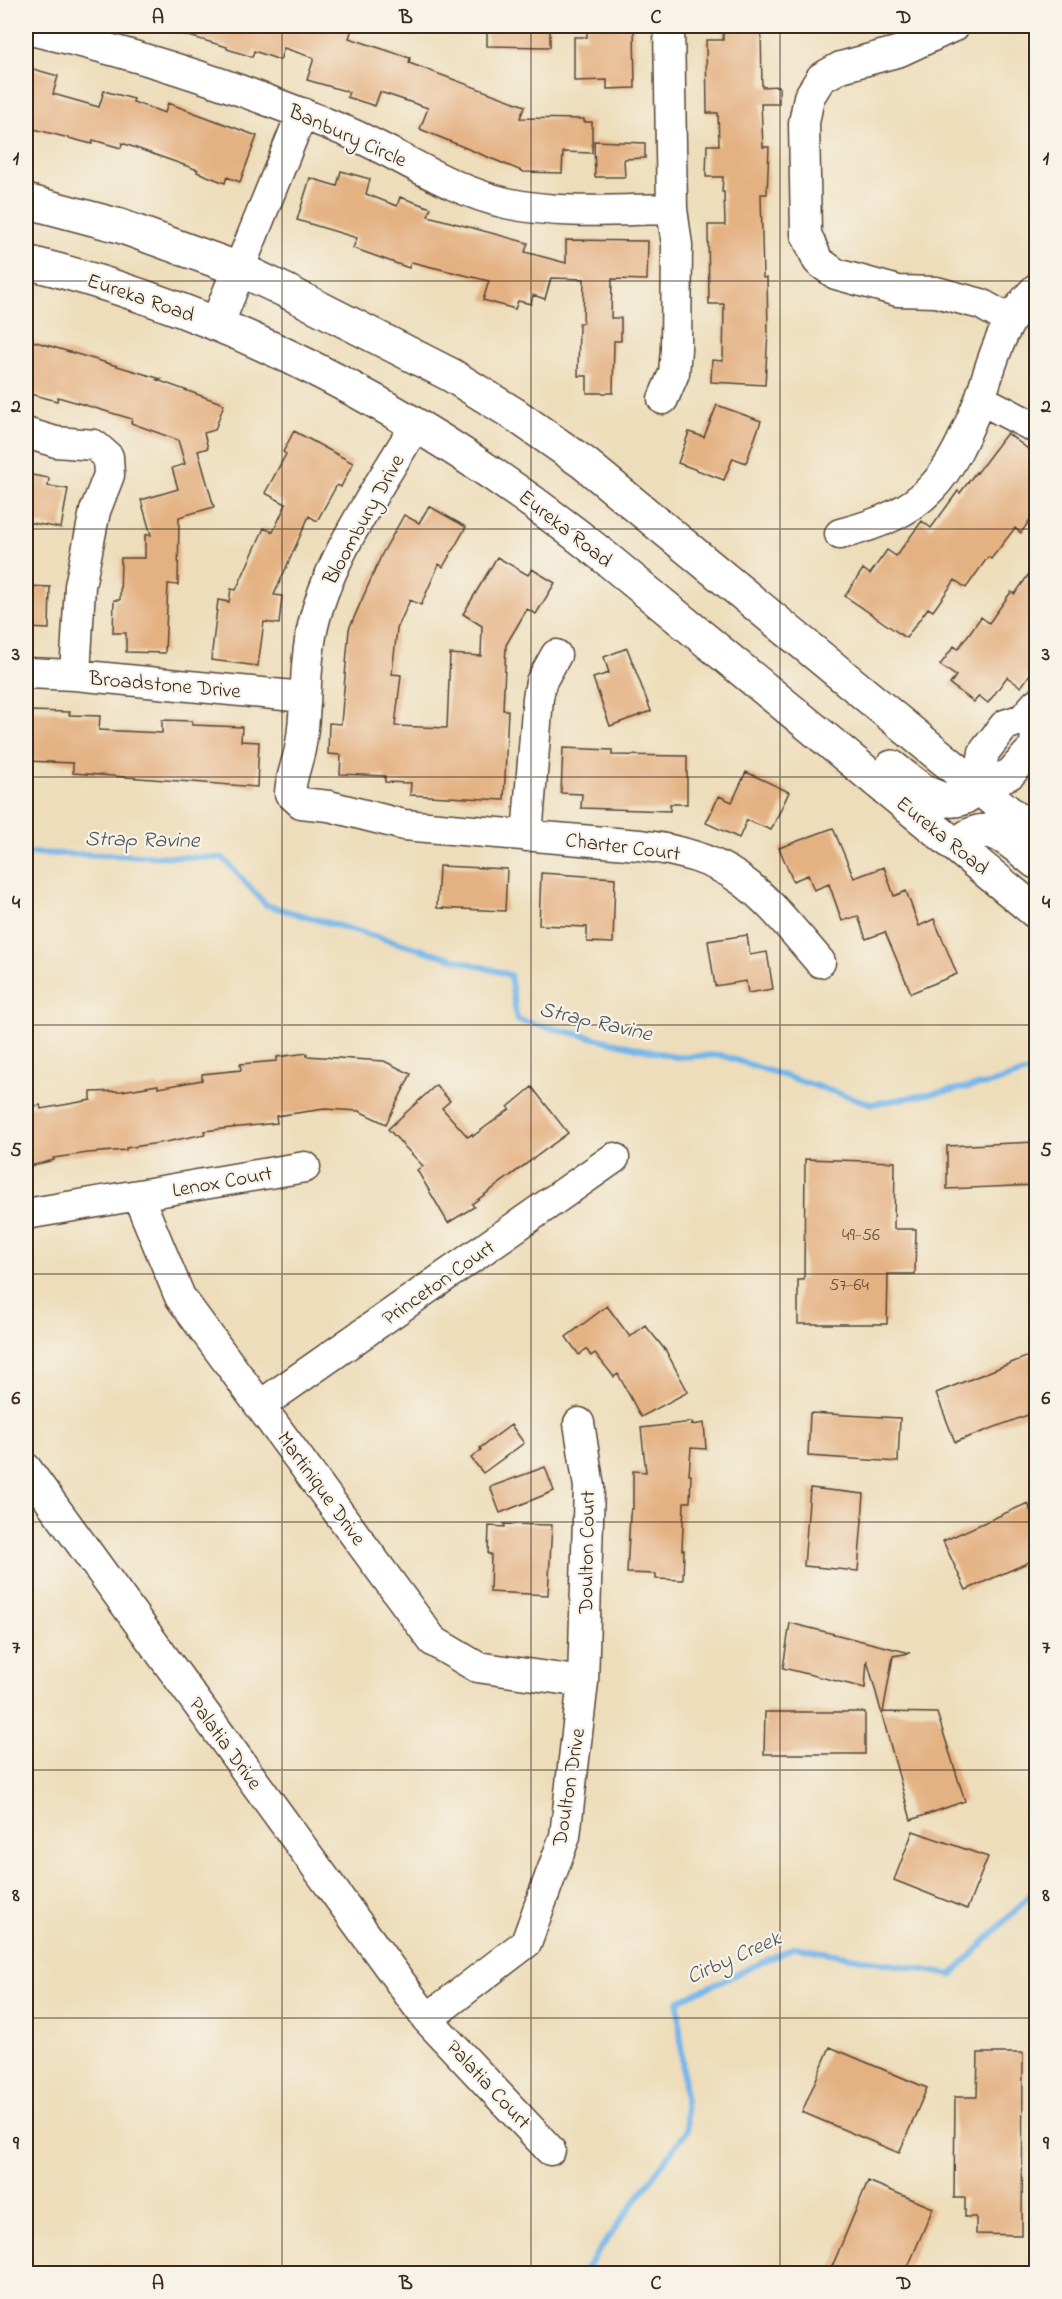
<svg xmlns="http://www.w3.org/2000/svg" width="1062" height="2299" font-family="'Indie Flower',sans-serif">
	<rect width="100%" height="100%" fill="#f7f3e8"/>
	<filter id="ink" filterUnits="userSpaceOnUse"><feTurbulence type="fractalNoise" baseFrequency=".0167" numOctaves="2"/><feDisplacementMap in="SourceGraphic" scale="12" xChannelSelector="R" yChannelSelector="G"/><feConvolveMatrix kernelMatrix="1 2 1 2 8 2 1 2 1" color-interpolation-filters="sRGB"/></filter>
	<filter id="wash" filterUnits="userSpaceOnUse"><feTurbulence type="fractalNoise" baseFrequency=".008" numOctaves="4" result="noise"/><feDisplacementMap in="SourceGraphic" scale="24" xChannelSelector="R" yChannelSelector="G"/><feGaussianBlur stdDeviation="1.35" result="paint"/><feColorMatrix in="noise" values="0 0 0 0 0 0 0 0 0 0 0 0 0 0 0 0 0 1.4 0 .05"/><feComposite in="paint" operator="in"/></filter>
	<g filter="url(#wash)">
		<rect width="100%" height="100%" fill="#edddba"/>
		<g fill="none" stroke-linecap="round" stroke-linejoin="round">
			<path stroke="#74b6e9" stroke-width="6" d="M26,853L223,858L266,905L510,975L517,1020L676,1057L720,1055L872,1104L993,1083L1036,1069
				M582,2274L687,2130L678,2001L795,1947L952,1975L1036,1889"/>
		</g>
		<g id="blocks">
			<path fill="#e4b182" d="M169,26H353L349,38L410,58L409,63L525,106L520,118L584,119V122H592V153L563,152L562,173L524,172L420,129L428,108L380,92L375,106L347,97L349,92L307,80L314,58L284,48L280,60L254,51L252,57L227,49V47L168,30Z
				M487,26H550V47L487,46Z
				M587,26H634L635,88L607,89V80L574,81V37H587Z
				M723,26H761L762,87L779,86V104H761L763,147H769L767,194H761L763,278H767L768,331L765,385L711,382L712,360L723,361L724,304H709L708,225H725L724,192H722L723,177H706L707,145H719L718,113H707L706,40H723Z
				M26,67L58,76L53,94L99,107L104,91L134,99L133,102L165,113L168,103L257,136L240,182L227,177L225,183L197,172L198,170L122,143L121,148L93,140L92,144L26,127Z
				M594,141L645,143V158L624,159L625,177H595Z
				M341,171L370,179L366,194L397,206L400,197L431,208L428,216L528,243L525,252L566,263V240L648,241L647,280L612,279L611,318H621V341H614L613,393H587V376H578L579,323H583L584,279L551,278L545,299L533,295L531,304L518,301L515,309L483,300L489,281L411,262L409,268L353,248L357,238L297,220L310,178L337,186Z
				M26,339L161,379L157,380L224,404L215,430L204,433L208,448L198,451L214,507L179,517L178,585L168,584L165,653L126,652V633H113L114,600H120L121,558H145V535H151L141,500L178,489L172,468L185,464L178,440L131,423L132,419L58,397L57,401L26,393Z
				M717,405L761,421L746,463L733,458L724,480L678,463L689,432L704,437Z
				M294,431L353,463L341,487L337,485L317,521L309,516L274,595L282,596L279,624L264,622L258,666L211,660L218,600L229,602L231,589L236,590L264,528L273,532L286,504L265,493L286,454L283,452Z
				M1007,433L1036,455V511L1021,533L1015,528L991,559L988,557L966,588L955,580L933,611L928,608L906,638L845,596L863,569L870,574L887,550L896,556L922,521L931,528L958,491L960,493L976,472L977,473Z
				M26,474L49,478L48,486L68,489L61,528L26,522Z
				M429,506L466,527L443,567L439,564L421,605L410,600L397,629L392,674L401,675L395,726L447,728L450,654L481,656L482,626L463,614L497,557L528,575L532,569L555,583L536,614L527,609L506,645L503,710H508L504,800L410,795L411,783L385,782V776L340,774L341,755L328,754L329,723L341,724L349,629L382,554L404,515L419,523Z
				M1036,564V666L1021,687L1007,677L988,703L979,696L974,702L950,684L956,676L940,665L954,646L958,649L981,617L989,623L1011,592L1015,594Z
				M26,586L50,587L49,629L26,628Z
				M627,648L651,711L610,726L593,678L609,673L604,657Z
				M26,711L70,712L69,715L100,716L99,730L162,733V720L192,721V725L242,727L241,741L259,742L257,787L73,773V763L26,761Z
				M563,748L612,750V755L687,756V804H670V811L581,808L582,794L561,793Z
				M746,772L789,792L771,830L747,820L739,838L706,823L719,796L732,802Z
				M833,828L854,878L884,867L894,896L906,891L919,926L934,919L957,974L911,993L885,932L866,939L858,916L842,921L829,884L814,890L808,875L793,881L779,848Z
				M439,866L507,869L505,911L437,908Z
				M541,873L615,878L613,943L587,942V927L539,925Z
				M747,935L750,955L767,952L773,989L748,993L746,981L715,986L708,941Z
				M307,1053V1056L384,1061L411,1074L386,1124L359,1111L325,1109L276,1116L277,1123L204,1131L205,1134L166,1142L126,1148V1150L88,1153L53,1158L54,1160L30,1166L26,1146V1108L40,1105L41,1109L91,1100V1092L122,1091L158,1085V1088L202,1080V1074L241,1070L240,1064L277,1061V1057Z
				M436,1085L450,1101L442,1108L468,1137L472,1134L473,1136L510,1109L508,1107L532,1087L568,1133L472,1204L474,1207L448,1223L417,1170L423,1166L388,1129Z
				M1036,1142V1185L947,1189V1146Z
				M805,1159L895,1162L894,1229H916L915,1274H888L887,1324H798V1280H804Z
				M607,1306L630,1337L645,1325L666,1351L688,1392L641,1417L618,1374L614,1377L595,1353L591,1356L586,1349L579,1355L566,1337Z
				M1036,1353V1412L955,1442L936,1393Z
				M810,1413L900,1418L898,1462L808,1456Z
				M692,1422V1425L704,1423L706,1449L691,1448L689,1475H691L690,1502H684L682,1550H684L683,1580L656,1579V1574L627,1573L630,1516L631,1509H633V1471L646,1472L641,1428Z
				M511,1425L524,1443L483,1473L471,1458L481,1450L480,1448Z
				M545,1467L554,1491L500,1513L490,1487Z
				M810,1488L864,1494L858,1571L804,1566Z
				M1028,1503L1036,1526V1559L966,1590L943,1541Z
				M504,1524L552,1525L548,1595L490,1592L491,1554H488L489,1526L505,1527Z
				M790,1623L910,1653L893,1656L883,1712L937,1713L965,1801L911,1820L867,1660L865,1688L783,1668Z
				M765,1712H865V1754H764Z
				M913,1831L988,1857L967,1909L894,1880Z
				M830,2047L927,2088L899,2153L802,2112Z
				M978,2053H1023L1022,2235L976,2234V2217H965V2198H954L955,2097H977Z
				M868,2181L933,2208L905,2274H829Z"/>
		</g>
	</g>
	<g filter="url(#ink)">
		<use href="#blocks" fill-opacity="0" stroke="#564535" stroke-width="1.5"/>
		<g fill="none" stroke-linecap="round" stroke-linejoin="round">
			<g stroke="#564535" stroke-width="33">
				<path id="minor" d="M954,26L900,51L841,67L821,78L809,97L804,123L806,234L818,261L836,274L898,291L936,292L981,304L1009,320
					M26,29C134,52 242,88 345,131C398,153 448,190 506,203C560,215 616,210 672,209
					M239,269L302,113
					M1036,289C1002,321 994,356 980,399L1036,428
					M663,399L674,373L676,349L677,245L672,209L669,26
					M416,424C380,486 329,556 313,626C303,667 308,709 300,749C297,764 291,777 290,793L301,803L329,806L404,825L639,845C737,857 760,892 820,962
					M26,433L56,442L94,445L108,457L109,475L95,511L80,586L75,675
					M840,534C928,512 948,480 980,399
					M26,673L75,675L304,697
					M978,787L984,752L1005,725L1023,719L1036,704
					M978,787L1010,774L1035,746L1036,728
					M527,836L538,698L541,682L556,655
					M138,1196L180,1297L433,1641L477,1667L583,1682
					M26,1214L305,1167
					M261,1405L614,1158
					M26,1468L427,2019L550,2150
					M427,2019L526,1943L565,1836L583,1682L589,1487L579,1423"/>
			</g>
			<g stroke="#564535" stroke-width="36">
				<path id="major" d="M26,201L120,226L239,269L284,290L451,375L514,414L584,463L1036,835
					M26,262C239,314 430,418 601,554L1036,912
					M217,324L239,269
					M892,767C910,781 938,808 963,798C968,796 974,790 978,787
					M956,846C988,814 1009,841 1036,862"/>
			</g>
			<use href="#minor" stroke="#fff" stroke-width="30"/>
			<use href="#major" stroke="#fff" stroke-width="33"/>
		</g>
	</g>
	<path fill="none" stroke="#3b2a1e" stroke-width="1.5" stroke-opacity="0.55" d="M282,26V2274M531,26V2274M780,26V2274M26,281H1036M26,529H1036M26,777H1036M26,1025H1036M26,1274H1036M26,1522H1036M26,1770H1036M26,2018H1036"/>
	<g text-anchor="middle" stroke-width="4.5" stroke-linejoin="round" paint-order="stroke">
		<g font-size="18" fill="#654c37">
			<text x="861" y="1240">49-56</text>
			<text x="849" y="1290">57-64</text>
		</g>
		<g font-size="21" fill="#3b2a1e" stroke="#f7f3e8">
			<text transform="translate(348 135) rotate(24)" y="7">Banbury Circle</text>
			<text transform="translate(141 297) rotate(19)" y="7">Eureka Road</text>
			<text transform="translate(363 519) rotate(-61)" y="7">Bloombury Drive</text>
			<text transform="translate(566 528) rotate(38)" y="7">Eureka Road</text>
			<text transform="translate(165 684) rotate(5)" y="7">Broadstone Drive</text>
			<text transform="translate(943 835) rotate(39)" y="7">Eureka Road</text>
			<text transform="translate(623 846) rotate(7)" y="7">Charter Court</text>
			<text transform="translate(222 1181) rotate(-10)" y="7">Lenox Court</text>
			<text transform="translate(438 1282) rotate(-35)" y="7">Princeton Court</text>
			<text transform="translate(322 1488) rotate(54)" y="7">Martinique Drive</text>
			<text transform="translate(586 1552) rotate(-89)" y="7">Doulton Court</text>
			<text transform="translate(226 1743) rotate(54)" y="7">Palatia Drive</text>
			<text transform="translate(568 1787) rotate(-81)" y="7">Doulton Drive</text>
			<text transform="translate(489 2084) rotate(47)" y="7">Palatia Court</text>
		</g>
		<g font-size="22" font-style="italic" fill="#4c545b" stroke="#f7f3e8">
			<text transform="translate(142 838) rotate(1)" y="8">Strap Ravine</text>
			<text transform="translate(596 1020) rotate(13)" y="8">Strap Ravine</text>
			<text transform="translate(733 1956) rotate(-24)" y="8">Cirby Creek</text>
		</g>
	</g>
	<rect width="1062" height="2299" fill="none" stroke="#f7f3e8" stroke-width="66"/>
	<rect x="33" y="33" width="996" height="2233" fill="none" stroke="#3b2a1e" stroke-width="2"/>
	<g font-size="20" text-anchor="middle" font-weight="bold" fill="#3b2a1e">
		<text x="158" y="23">A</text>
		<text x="406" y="23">B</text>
		<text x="656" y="23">C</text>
		<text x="904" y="23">D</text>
		<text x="16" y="164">1</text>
		<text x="1046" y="164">1</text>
		<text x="16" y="412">2</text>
		<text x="1046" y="412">2</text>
		<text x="16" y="660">3</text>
		<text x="1046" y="660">3</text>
		<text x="16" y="908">4</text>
		<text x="1046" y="908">4</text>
		<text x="16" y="1156">5</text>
		<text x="1046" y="1156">5</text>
		<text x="16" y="1404">6</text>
		<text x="1046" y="1404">6</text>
		<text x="16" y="1653">7</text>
		<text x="1046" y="1653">7</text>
		<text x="16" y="1901">8</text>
		<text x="1046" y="1901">8</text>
		<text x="16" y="2149">9</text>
		<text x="1046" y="2149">9</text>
		<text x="158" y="2289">A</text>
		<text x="406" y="2289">B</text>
		<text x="656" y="2289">C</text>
		<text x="904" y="2289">D</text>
	</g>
</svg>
